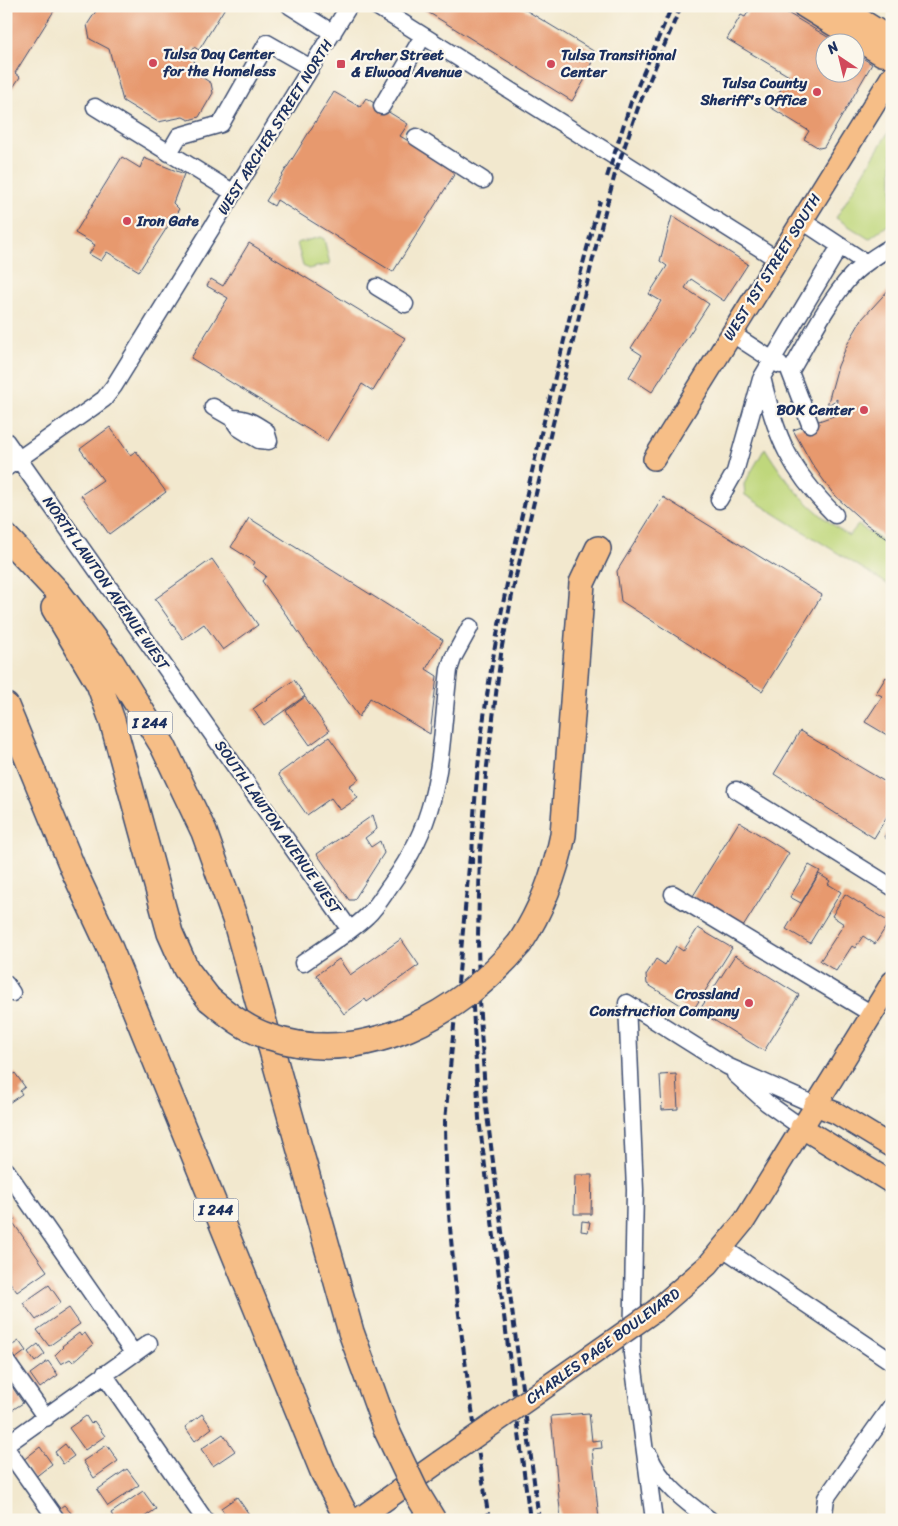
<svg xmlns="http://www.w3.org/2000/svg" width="898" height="1526" font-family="Sriracha,sans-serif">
	<rect width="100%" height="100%" fill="#fbf7ec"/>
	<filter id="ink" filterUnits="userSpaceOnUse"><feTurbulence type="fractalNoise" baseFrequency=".02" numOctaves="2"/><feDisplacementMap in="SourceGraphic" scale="10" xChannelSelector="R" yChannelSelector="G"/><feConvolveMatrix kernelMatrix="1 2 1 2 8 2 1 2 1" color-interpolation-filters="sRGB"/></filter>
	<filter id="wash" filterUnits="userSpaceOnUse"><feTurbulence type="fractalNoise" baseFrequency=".0096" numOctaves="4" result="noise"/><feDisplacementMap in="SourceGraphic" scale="20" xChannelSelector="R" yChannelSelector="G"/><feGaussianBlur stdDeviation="1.12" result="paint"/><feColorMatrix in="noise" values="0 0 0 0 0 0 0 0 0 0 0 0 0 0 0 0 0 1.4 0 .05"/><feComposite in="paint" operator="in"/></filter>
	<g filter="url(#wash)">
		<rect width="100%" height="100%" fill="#f2e8ce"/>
		<path fill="#bfd77b" stroke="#6d836c" d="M892,126V222L869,239L836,218Z
			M320,237L324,239L330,264L308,269L303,266L297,243Z
			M765,448C787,485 813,512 849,536L858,525L892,547V587L745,495L744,484Z"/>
		<g id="blocks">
			<path fill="#e7996e" d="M6,6H57L15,73L20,77L8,95L6,94Z
				M103,6H115L122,10L124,6H226L199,50L194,47L192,51L197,74L211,83L213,93L199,117L189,120L183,117L158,122L123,101L109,49L90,39L87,25L98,8Z
				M418,6H519L595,52L587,76L572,101Z
				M752,6H776L836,42H826V72H856V54L872,64L824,147L819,148L804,139L809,131L770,107L789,76L727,39L741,15L745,17Z
				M334,92L360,107L366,98L408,124L400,136L457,170L393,272L277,200L274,206L266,201Z
				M122,157L140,168L144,158L184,174L173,203L179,209L139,271L107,252L101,261L89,254L95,245L75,233Z
				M672,216L748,264L724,301L691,279L685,288L709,304L652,392L629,377L642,355L631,348L661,301L649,294L667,266L660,261Z
				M249,243L405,338L373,391L362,384L327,441L191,358L228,298L207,286L211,279L223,286Z
				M892,286V542L866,524L834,495L812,464L793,430L836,415L837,399L827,406L838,366L848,343L862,319Z
				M110,427L130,455L136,451L166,492L109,534L81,495L103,480L80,449Z
				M663,497L822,595L762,691L621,601L617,571Z
				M249,518L443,640L426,669L437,676L430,734L370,698L359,717L262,581L266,576L253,566L255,562L231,547Z
				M212,559L258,625L223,650L204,624L183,639L155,599Z
				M886,677L892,681V738L865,722L882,696L876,693Z
				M294,680L305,696L264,725L253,709Z
				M305,697L329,731L310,745L286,711Z
				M800,731L892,786V808L874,838L774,774Z
				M329,737L359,779L349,786L358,798L340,810L331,798L307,815L278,774Z
				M373,815L377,829L365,838L371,847L380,841L384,853L354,900H349L317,854Z
				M739,822L789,853L743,927L693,896Z
				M892,824V842L884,837Z
				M809,865L820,871L801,903L790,897Z
				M819,874L830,881L828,884L841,892L810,943L786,929Z
				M845,894L889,922L875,944L863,936L855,948L852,946L836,971L820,961L844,924L832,916Z
				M698,928L732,948L692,1012L647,984L646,975L656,959L665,965L676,946L683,951Z
				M401,939L419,965L367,1002L365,999L344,1014L316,975L339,959L350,975Z
				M735,955L799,995L764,1051L699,1011Z
				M15,1073L25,1087L20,1091L22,1094L6,1105V1079Z
				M676,1074L678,1109L662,1110L660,1075Z
				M575,1175H592L591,1214H574Z
				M6,1207L15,1219L12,1221L47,1271L17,1292L6,1277Z
				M582,1221L590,1222L588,1232L581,1231Z
				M49,1285L61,1302L36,1320L23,1303Z
				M69,1308L80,1324L49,1346L37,1330Z
				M79,1333L81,1336L85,1333L93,1345L73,1362L70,1359L61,1364L55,1355L63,1347L62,1346Z
				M19,1341L26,1351L15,1359L8,1348Z
				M38,1344L45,1354L35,1362L28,1352Z
				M48,1361L58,1375L40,1388L30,1374Z
				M9,1382L23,1403L6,1414V1384Z
				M589,1413L592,1441L601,1440L602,1448L592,1449L599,1520H561L551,1416Z
				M202,1414L212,1428L195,1441L185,1427Z
				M86,1416L91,1424L94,1421L105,1436L85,1450L69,1428Z
				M223,1434L235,1451L213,1466L201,1449Z
				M65,1444L74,1456L63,1464L55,1452Z
				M107,1445L118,1461L94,1478L83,1461Z
				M40,1447L52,1464L34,1478L22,1461Z
				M127,1469L139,1485L108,1506L97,1490Z
				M143,1491L156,1509L140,1520H115L111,1513Z
				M237,1497L253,1520H229L221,1508Z
				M64,1505L72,1514L65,1520L57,1510Z"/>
		</g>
	</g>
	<g filter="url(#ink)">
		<use href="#blocks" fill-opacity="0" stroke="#3b4b6f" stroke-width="1"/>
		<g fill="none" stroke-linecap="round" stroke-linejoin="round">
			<g stroke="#3b4b6f" stroke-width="19">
				<path id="minor" d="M290,6L333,33
					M376,6L777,259
					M382,106L423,36
					M95,107L234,193
					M416,137L483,180
					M169,153L179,136L221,124L267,43L311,68
					M801,220L866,263
					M377,287L405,304
					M731,333L780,365
					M213,407L232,418L239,428L247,433L259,440L269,441L266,431C254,423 247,418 232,418
					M810,424L790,372C809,340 826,304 851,276C862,264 878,255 892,246
					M6,441L350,930
					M6,468L93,407L104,399L114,386L349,6
					M719,500L735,472L761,379
					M835,515C790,470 776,438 762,377L840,246
					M736,790L892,887
					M673,894L872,1014
					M303,963C324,948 348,934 367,916C377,907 384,894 392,883C444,812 439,753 449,670L453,658L470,627
					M6,984L12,993
					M627,1003L635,1190L632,1354L654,1520
					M627,1003L727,1066L815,1105
					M735,1074L767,1103L801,1127
					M6,1170L134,1354
					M723,1248L892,1362
					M6,1361L46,1418
					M104,1374L205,1520
					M6,1445L149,1343
					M6,1448L57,1520
					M649,1455C661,1484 686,1502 710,1520
					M826,1520L824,1514L826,1498L892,1405"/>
			</g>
			<g stroke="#3b4b6f" stroke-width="24">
				<path id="major" d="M803,6L882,55L892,56
					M839,6L892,39
					M654,459L892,76
					M815,1105L836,1113L892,1147
					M801,1127L892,1183
					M656,1310L708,1265L745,1220L892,982
					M357,1520L439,1462"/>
			</g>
			<g stroke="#3b4b6f" stroke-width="28">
				<path id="highway" d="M6,537L57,591L112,663L163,746L204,832L235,919L351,1332L386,1429
					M54,608L99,684L112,720L170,933L186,969L209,999
					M6,706L74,871L109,946L324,1474L348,1520
					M520,943C542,909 555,875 563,835L582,583L598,549"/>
			</g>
			<use href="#minor" stroke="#fff" stroke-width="16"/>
			<use href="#major" stroke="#f6be87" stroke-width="21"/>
			<use href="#highway" stroke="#f6be87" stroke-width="25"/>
			<path stroke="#1b2f5e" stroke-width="4" stroke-dasharray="8 4" stroke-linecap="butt" d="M607,177L631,102L672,6
				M470,856L445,1121C446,1252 469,1391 489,1520
				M472,864C475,714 509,567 544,421C563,347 579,274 600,201
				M471,969L479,1119L530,1520
				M539,1520L486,1107L479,1000L478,937L480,852L486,774L502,646L515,580L598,238L615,174L639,105L681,6"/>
			<g stroke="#3b4b6f" stroke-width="24" stroke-linecap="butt">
				<path id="major-bridge" d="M439,1462L656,1310"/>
			</g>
			<g stroke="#3b4b6f" stroke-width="28" stroke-linecap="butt">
				<path id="highway-bridge" d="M209,999C227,1014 247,1030 270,1037C364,1068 462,1014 520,943
					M386,1429L416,1492L433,1520"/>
			</g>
			<use href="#major-bridge" stroke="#f6be87" stroke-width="21"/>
			<use href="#highway-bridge" stroke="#f6be87" stroke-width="25"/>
		</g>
	</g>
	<g fill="#d1495b" stroke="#fbf7ec" stroke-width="2">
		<circle cx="153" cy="63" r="5"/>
		<rect x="336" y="59" width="10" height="10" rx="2.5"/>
		<circle cx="551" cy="64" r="5"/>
		<circle cx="817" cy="92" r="5"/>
		<circle cx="127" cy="221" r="5"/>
		<circle cx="864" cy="410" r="5"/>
		<circle cx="749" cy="1003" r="5"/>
	</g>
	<g text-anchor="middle" stroke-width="4.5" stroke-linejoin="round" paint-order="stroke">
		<g fill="#fbf7ec" stroke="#5e6b89" stroke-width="1">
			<rect x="127.5" y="711.5" width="45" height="23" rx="4"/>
			<rect x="193.5" y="1198.5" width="45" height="23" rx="4"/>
		</g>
		<g font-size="14" font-weight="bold" fill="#1b2f5e">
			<text x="150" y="728">I 244</text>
			<text x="216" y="1215">I 244</text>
		</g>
		<g font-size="15" font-weight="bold" fill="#1b2f5e" stroke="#fbf7ec" text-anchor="start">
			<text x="163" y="59">Tulsa Day Center<tspan x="163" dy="17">for the Homeless</tspan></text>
			<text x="351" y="60">Archer Street<tspan x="351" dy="17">&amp; Elwood Avenue</tspan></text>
			<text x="561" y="60">Tulsa Transitional<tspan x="561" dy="17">Center</tspan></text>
			<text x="807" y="88" text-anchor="end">Tulsa County<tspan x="807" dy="17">Sheriff's Office</tspan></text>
			<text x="137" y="226">Iron Gate</text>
			<text x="854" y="415" text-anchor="end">BOK Center</text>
			<text x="739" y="999" text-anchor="end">Crossland<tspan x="739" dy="17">Construction Company</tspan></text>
		</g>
		<g font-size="15" fill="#1b2f5e" stroke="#fbf7ec">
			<text transform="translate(275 127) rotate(-58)" y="5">WEST ARCHER STREET NORTH</text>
			<text transform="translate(772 267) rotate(-58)" y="5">WEST 1ST STREET SOUTH</text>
			<text transform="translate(106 583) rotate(55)" y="5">NORTH LAWTON AVENUE WEST</text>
			<text transform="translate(278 827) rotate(55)" y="5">SOUTH LAWTON AVENUE WEST</text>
			<text transform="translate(603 1346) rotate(-36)" y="5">CHARLES PAGE BOULEVARD</text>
		</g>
	</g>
	<rect width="898" height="1526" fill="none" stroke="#fbf7ec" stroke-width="25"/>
	<g transform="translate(840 58) rotate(325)"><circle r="24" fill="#fbf7ec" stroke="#a1a7b3"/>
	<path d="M0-4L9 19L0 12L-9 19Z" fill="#d1495b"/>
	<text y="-8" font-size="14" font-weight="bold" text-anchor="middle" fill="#1b2f5e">N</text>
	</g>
</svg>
